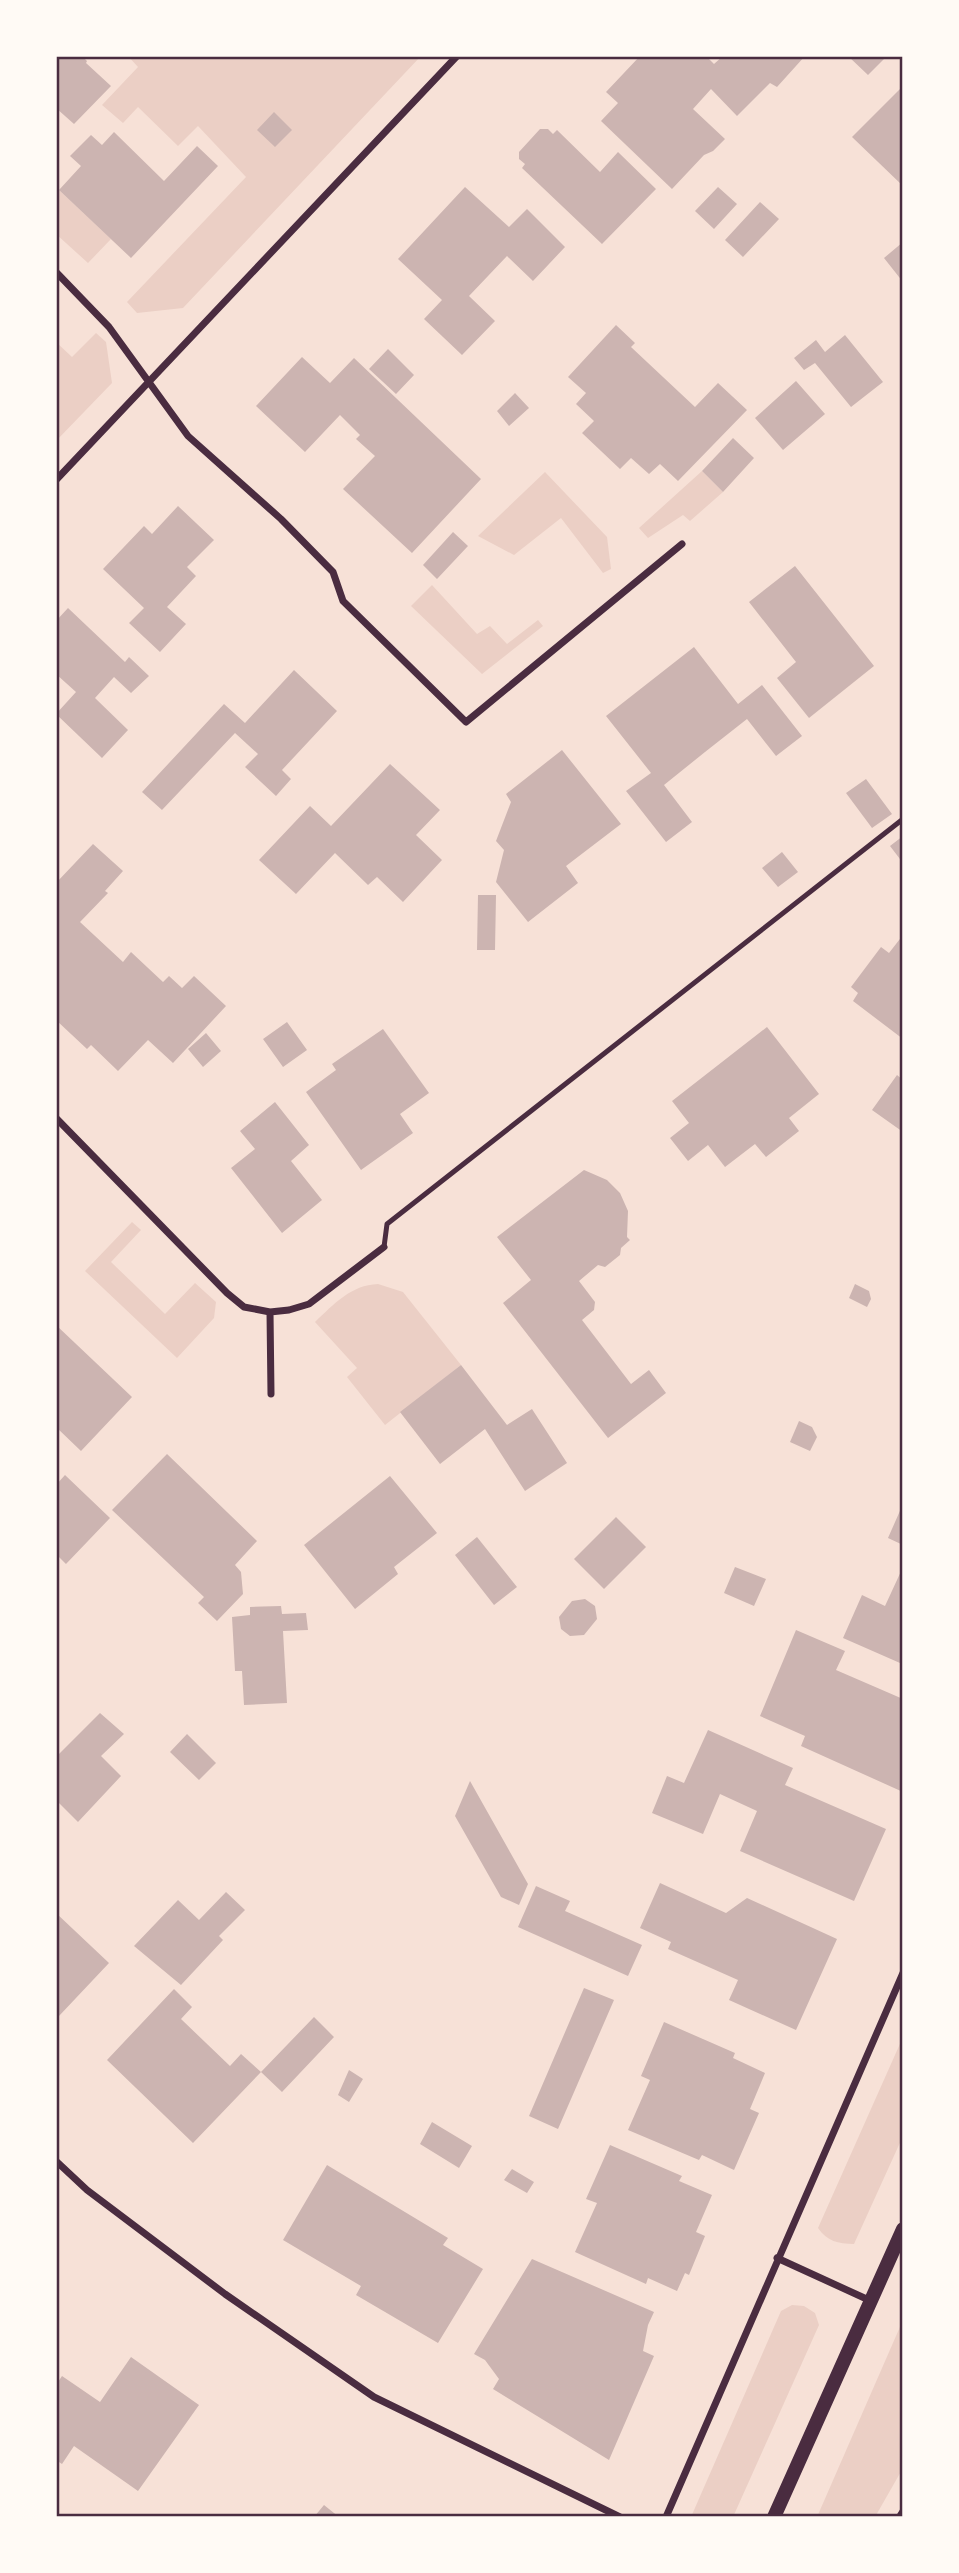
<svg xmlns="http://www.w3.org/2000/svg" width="959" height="2573" font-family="'Playfair Display',serif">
	<rect width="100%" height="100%" fill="#f7e1d7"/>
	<path fill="#ebcfc5" d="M128,56H421L183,308L137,313L127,302L246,177L198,126L178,146L138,107L123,123L102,105L138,67Z
		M59,190L111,239L88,263L56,234V193Z
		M96,333L106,342L112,383L56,441V342L72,357Z
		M702,471L723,492L690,521L683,515L648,538L639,528Z
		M545,472L607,537L611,569L603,573L561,518L514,555L478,536Z
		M432,585L477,634L490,626L507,644L538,620L543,626L482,674L411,606Z
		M132,1222L141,1230L111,1262L165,1314L195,1283L216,1302L214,1318L177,1358L85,1271Z
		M378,1284L403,1292L461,1365L385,1425L347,1377L357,1368L315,1322C334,1304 351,1285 378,1284Z
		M903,2037V2136L854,2244C838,2244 827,2241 818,2228Z
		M792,2305L804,2306L815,2313L819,2325L733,2517H691L781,2311Z
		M903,2320V2468L875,2517H817Z"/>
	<path fill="#ccb4b1" d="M56,56H82L87,61L86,63L111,86L74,124L56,108Z
		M640,56H706L714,64L723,56H805L777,87L770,83L737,116L711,89L693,109L725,139L713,151L704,155L672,189L601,121L618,103L606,92Z
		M848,56H887L868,75Z
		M903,86V186L852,137Z
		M274,112L292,130L275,147L257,130Z
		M540,129H548L553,134L557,130L600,172L618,152L656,189L602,244L522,168L525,164L519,159V152Z
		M114,132L164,181L197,146L218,166L131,258L59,190L81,166L70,156L91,135L102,145Z
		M465,187L509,227L527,209L565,247L533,281L507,256L469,296L495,321L462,355L424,319L442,300L398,259Z
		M718,187L737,204L714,229L695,211Z
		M760,202L779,219L743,257L725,240Z
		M903,242V282L884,258Z
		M616,325L635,343L631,347L695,407L718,383L747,410L678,481L660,464L649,474L631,458L620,469L582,433L594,421L576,404L586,393L568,377Z
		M845,335L883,382L851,407L815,363L804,370L794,358L816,340L825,352Z
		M388,349L414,375L396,394L369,369Z
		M302,357L330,383L354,358L481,479L412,553L343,489L375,456L356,439L360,435L340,415L305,452L256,406Z
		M796,381L825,414L783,450L755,418Z
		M515,393L529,408L509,426L497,411Z
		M733,438L754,458L723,492L702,471Z
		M178,506L214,540L187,567L196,576L167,607L186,624L160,652L129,623L144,608L103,569L144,526L152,534Z
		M453,532L468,546L437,579L423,565Z
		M795,566L874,666L809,718L777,678L796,662L749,602Z
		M68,608L125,662L129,657L149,676L131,693L114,677L95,698L128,730L102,758L56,714L76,692L56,674V621Z
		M694,647L738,704L762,685L802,736L776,756L747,719L705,752L664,785L692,822L666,842L626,791L651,773L606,716Z
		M294,670L337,711L282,770L291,779L276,796L245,767L258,754L235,733L162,810L142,792L224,704L245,723Z
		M562,750L621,824L566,866L578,883L528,922L496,882L504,850L496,841L511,802L506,794Z
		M390,764L440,810L416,835L442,860L403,902L377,877L368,885L335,853L296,894L259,860L310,806L331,826Z
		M866,779L892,814L872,828L846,793Z
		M903,836V863L890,846Z
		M93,844L123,871L105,891L108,893L80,922L123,962L131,952L163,982L169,976L182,988L194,976L226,1006L173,1063L148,1040L118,1071L91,1045L87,1049L56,1020V883Z
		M782,852L798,872L778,887L762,868Z
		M478,895H496L495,950H477Z
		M903,935V1039L853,1001L858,993L851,987L881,947L889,953Z
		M287,1022L307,1050L283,1067L263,1039Z
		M767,1027L819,1094L789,1118L799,1131L766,1157L755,1144L725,1167L708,1145L688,1161L670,1138L689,1123L672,1101Z
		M383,1029L429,1093L400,1114L413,1133L361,1170L306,1092L336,1070L332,1064Z
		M206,1033L221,1051L203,1067L188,1049Z
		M897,1075L903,1080V1132L872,1110Z
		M275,1102L309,1145L291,1161L322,1200L282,1233L231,1168L255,1149L240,1131Z
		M584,1170L607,1180L620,1193L628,1211L627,1237L630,1240L621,1248L620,1255L605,1267L598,1265L579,1281L595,1302L594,1310L582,1320L631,1384L649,1370L666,1393L608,1438L503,1303L531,1280L497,1237Z
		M855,1284L869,1291L871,1299L867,1307L849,1298Z
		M56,1325L132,1397L81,1451L56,1427Z
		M461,1365L507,1425L532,1409L567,1463L525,1491L485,1429L440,1464L400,1412Z
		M799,1421L812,1427L817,1437L810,1451L790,1442Z
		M167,1454L257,1541L235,1565L241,1572L243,1594L217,1621L198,1603L204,1597L112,1510Z
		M65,1475L110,1518L66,1564L56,1554V1485Z
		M390,1476L437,1533L394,1567L398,1574L355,1609L304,1545Z
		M903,1504V1545L888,1538Z
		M616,1517L646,1547L604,1589L574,1559Z
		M477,1537L517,1587L494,1605L455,1555Z
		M735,1567L766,1579L754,1606L724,1593Z
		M903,1567V1655L900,1663L843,1638L862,1595L885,1606Z
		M585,1599L595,1606L597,1619L584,1635L570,1636L561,1629L559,1617L572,1601Z
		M281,1606L282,1614L306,1613L308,1630L283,1631L287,1703L244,1705L242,1671H235L232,1617L250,1615V1607Z
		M796,1630L845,1651L836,1670L903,1699V1792L801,1746L805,1736L760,1716Z
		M100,1713L124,1734L101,1756L121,1776L78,1822L56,1800V1757Z
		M708,1730L793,1768L785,1785L886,1829L854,1901L740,1851L757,1811L720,1794L703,1834L652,1813L667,1776L684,1783Z
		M187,1734L216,1763L199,1780L170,1752Z
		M470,1781L528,1884L519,1905L501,1897L455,1816Z
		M660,1883L726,1913L747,1898L837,1939L796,2030L729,2000L738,1980L668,1949L671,1942L640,1928Z
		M536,1886L570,1901L565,1911L642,1945L628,1976L518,1927Z
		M226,1892L245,1910L219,1936L223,1940L181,1985L134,1946L178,1900L199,1920Z
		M56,1913L109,1963L59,2016L56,2012Z
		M584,1988L614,2000L558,2129L529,2116Z
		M174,1989L192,2007L181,2019L230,2066L241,2054L261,2072L314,2017L334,2037L282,2092L261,2072L193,2143L107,2060Z
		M664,2022L735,2053L733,2058L765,2073L750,2109L759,2113L734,2170L702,2155L699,2160L628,2130L650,2080L641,2076Z
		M349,2070L363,2079L349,2102L338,2095Z
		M432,2122L472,2146L459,2168L420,2144Z
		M610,2145L682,2176L679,2181L712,2195L696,2232L705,2236L689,2275L685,2273L677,2291L648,2278L646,2284L575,2252L597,2203L586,2199Z
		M327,2165L448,2238L443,2245L483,2269L438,2343L356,2295L361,2286L283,2240Z
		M512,2169L534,2182L527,2193L504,2180Z
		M532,2259L654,2312L648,2325L643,2351L654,2356L609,2460L493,2389L499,2379L485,2360L474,2354Z
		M131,2357L199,2405L138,2491L74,2446L62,2464L56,2460V2385L62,2376L100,2402Z
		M324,2505L339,2517H314Z"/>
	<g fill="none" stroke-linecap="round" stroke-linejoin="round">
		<path stroke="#4a2c40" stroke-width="4.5" d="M898,2517L903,2509"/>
		<path stroke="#4a2c40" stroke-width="5" d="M384,1247L387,1224L903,819"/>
		<path stroke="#4a2c40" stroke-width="7" d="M56,272L109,327L188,436L281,519L333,572L343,601L466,722L682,544
			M56,480L457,56
			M56,1118L227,1293L244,1307L270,1312L289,1310L309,1304L384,1247
			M270,1312L271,1394
			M56,2161L87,2190L225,2294L374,2397L620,2517
			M777,2258L871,2301
			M666,2517L903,1973"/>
		<path stroke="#4a2c40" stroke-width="14" d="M774,2517L903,2229"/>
	</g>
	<rect width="959" height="2573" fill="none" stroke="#fffaf5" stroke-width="116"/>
	<rect x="58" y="58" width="843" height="2457" fill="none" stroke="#4a2c40" stroke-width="2.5"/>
</svg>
